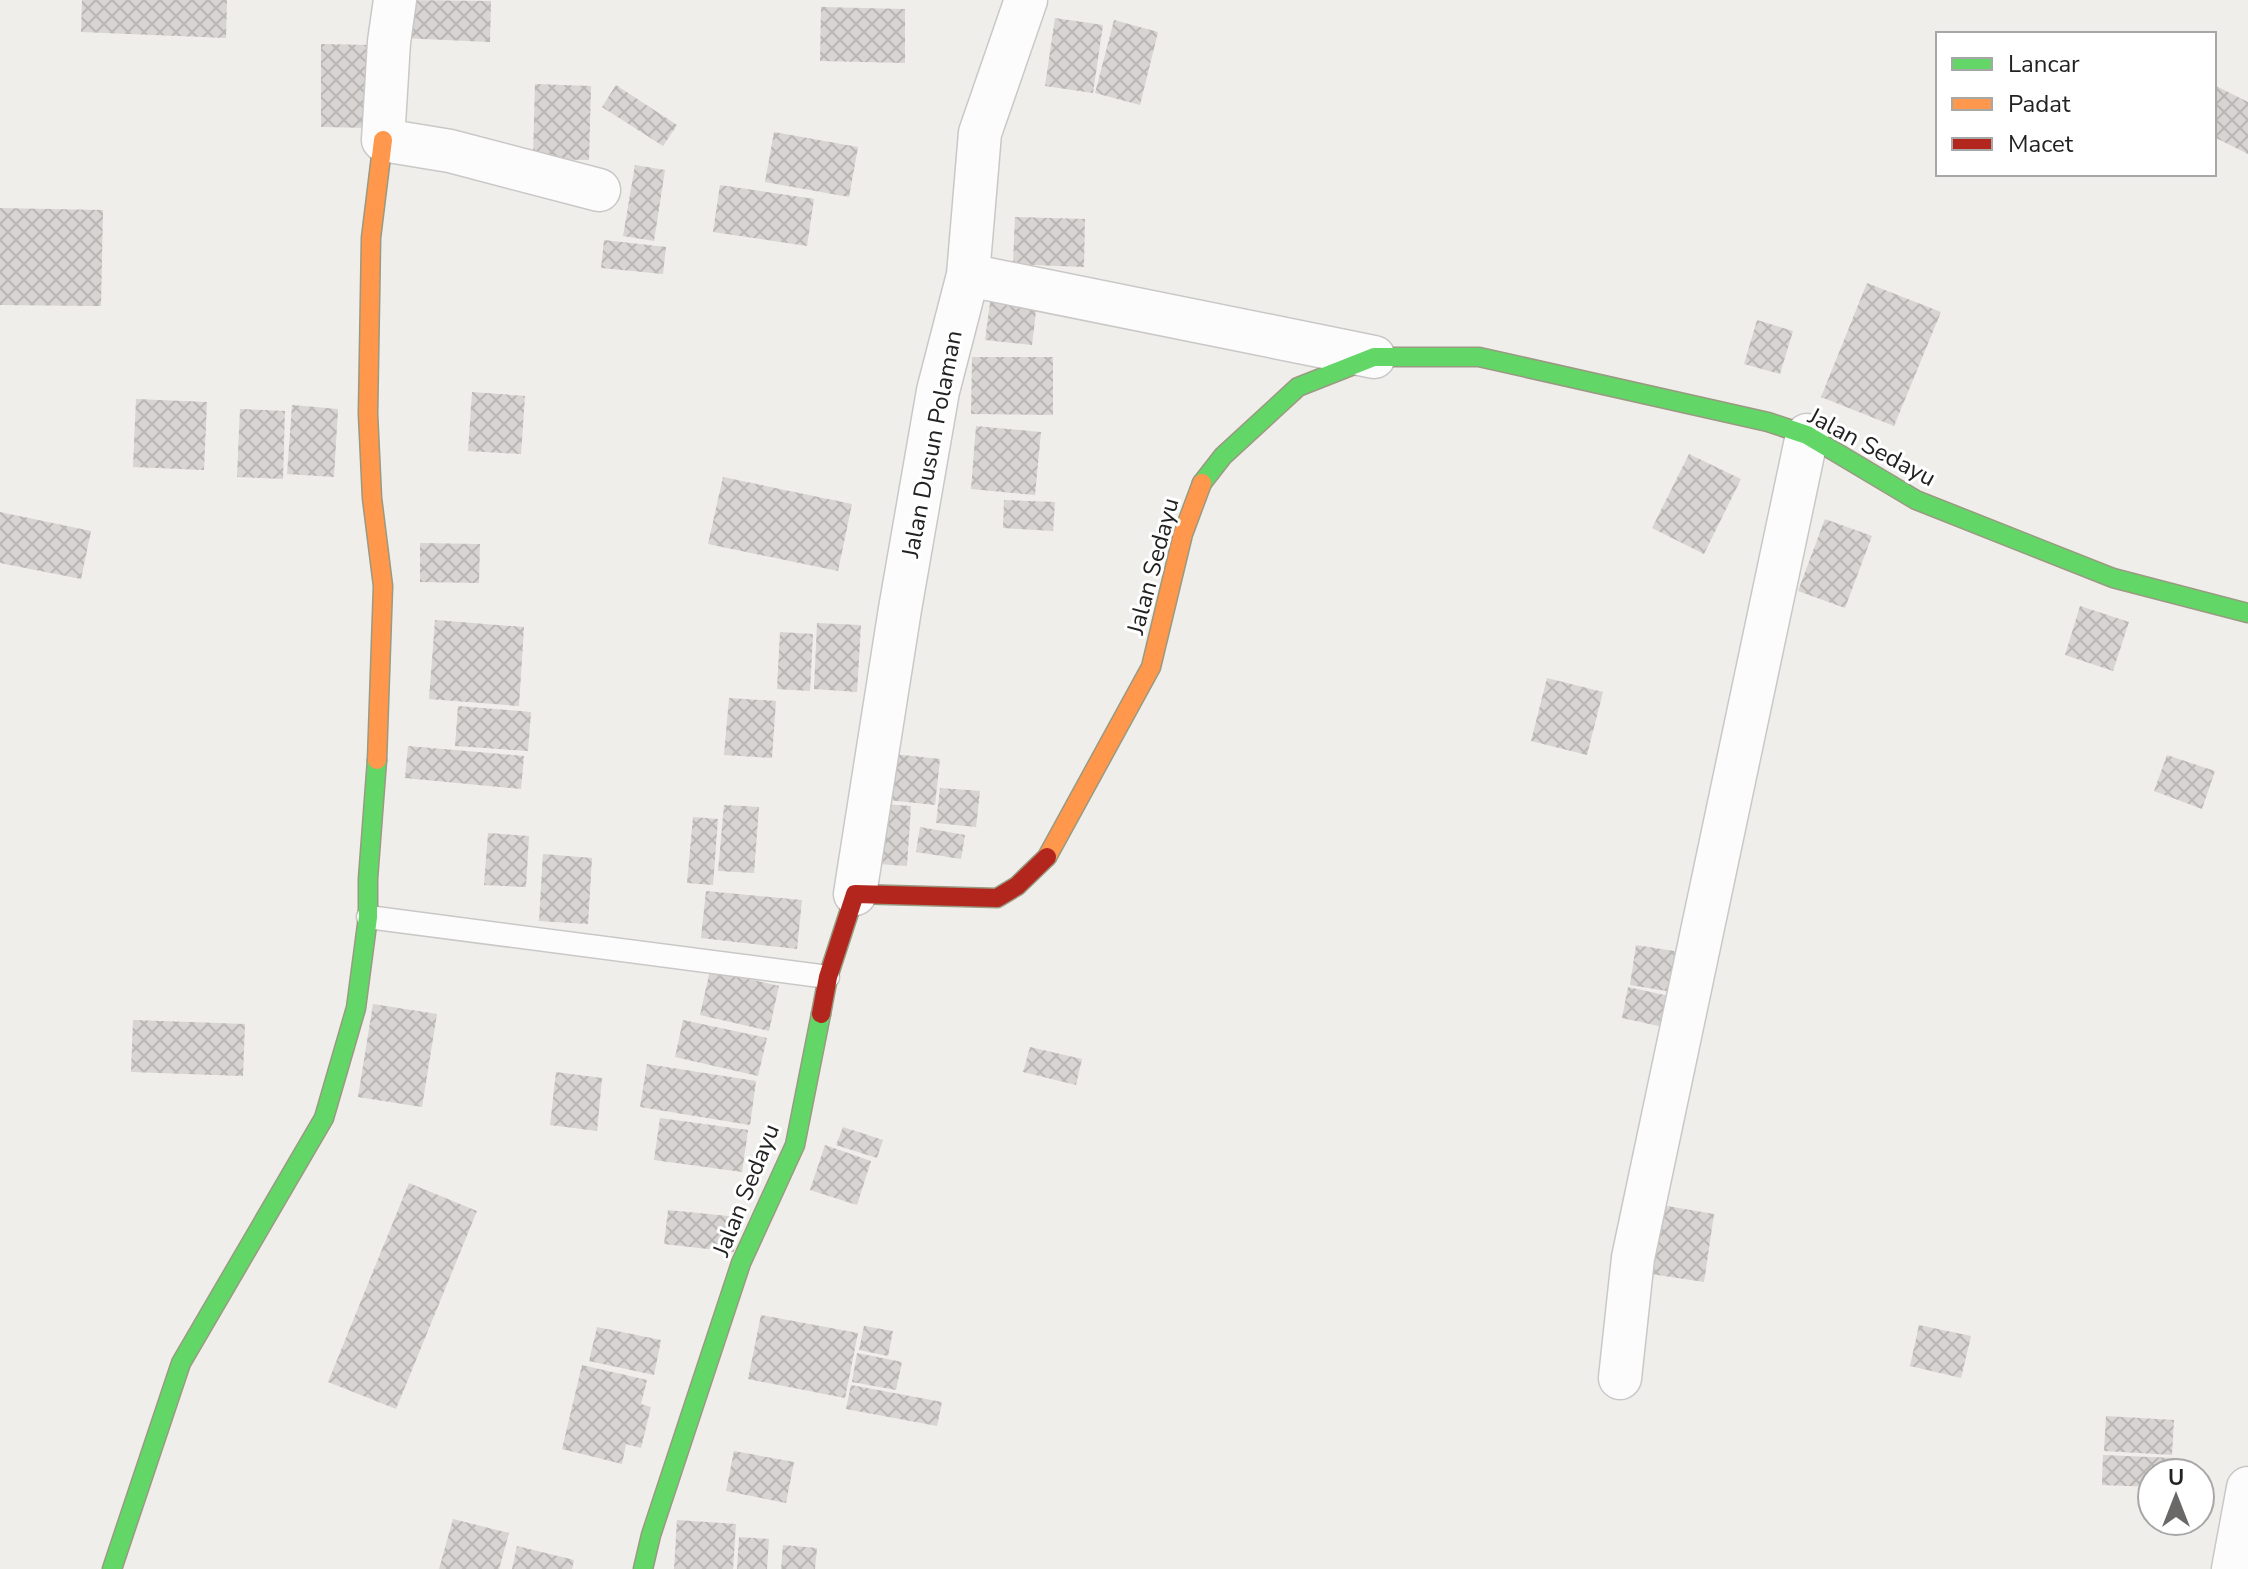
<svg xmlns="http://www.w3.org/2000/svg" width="2248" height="1569" font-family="'Nunito Sans',sans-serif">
	<defs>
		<pattern id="building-cross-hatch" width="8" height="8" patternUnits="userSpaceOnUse" patternTransform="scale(2)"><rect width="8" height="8" fill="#d7d4d2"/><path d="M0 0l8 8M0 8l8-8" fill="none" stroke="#b8b6b4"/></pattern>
	</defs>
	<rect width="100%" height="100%" fill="#f0eeeb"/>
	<path fill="url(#building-cross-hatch)" d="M82,0H227L226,38L81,32Z
		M402,0L491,1L490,42L401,38Z
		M821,7L905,9V63L820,61Z
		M1055,18L1103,25L1093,93L1045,86Z
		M1114,20L1158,32L1140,105L1095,93Z
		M321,44L371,45L370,128L321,127Z
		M535,84L591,86L589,160L533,159Z
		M616,85L677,125L663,146L602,107Z
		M2214,85L2248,102V154L2214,137Z
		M774,132L858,147L849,197L765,182Z
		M635,165L665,170L654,241L623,236Z
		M720,185L814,199L807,246L713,232Z
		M0,208L103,210L101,306L0,305Z
		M1015,217L1085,219L1084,267L1013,264Z
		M604,240L666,247L663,274L601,268Z
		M1867,283L1941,312L1894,426L1821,397Z
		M992,288L1038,294L1032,345L985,340Z
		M1757,320L1793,331L1780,374L1744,364Z
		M972,357H1053V415L971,414Z
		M472,392L525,396L521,454L468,451Z
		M136,399L207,402L204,470L133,467Z
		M292,405L338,409L334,477L287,474Z
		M240,409L285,411L283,479L237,477Z
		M976,426L1041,432L1035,495L971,489Z
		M1689,454L1741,479L1704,554L1652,528Z
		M723,477L852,504L838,571L708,544Z
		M1004,500L1055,502L1053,531L1003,528Z
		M0,512L91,531L81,579L0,563Z
		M1825,519L1872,536L1845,608L1798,591Z
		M420,543L480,544L479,583L420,582Z
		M2080,606L2129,622L2113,671L2065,655Z
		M435,620L524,627L519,706L429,699Z
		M817,623L861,625L857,692L814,689Z
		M780,632L813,634L810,691L777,689Z
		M1547,678L1603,692L1587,755L1531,741Z
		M729,698L776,701L772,758L724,755Z
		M458,706L531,712L528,751L455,746Z
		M408,746L524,756L521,789L405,778Z
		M893,754L940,759L935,805L888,800Z
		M2167,755L2215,771L2202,809L2154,791Z
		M940,788L980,791L976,827L936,823Z
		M882,804L911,806L907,866L878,864Z
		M724,805L759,807L754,873L718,871Z
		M693,817L718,819L713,885L687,883Z
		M920,827L965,835L961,859L916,852Z
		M488,833L529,836L526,887L484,885Z
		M543,854L592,858L588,924L539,921Z
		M706,891L802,900L797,949L701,938Z
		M1636,945L1680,952L1673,992L1630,985Z
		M710,970L779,986L769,1031L700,1015Z
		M1628,987L1669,996L1663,1027L1622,1018Z
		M373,1004L437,1014L422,1107L358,1097Z
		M133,1020L245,1024L243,1076L131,1072Z
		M683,1020L767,1038L758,1076L675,1057Z
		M1030,1047L1082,1059L1076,1085L1023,1072Z
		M647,1064L756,1081L750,1125L640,1107Z
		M556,1072L602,1078L597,1131L550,1125Z
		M660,1118L748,1130L742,1172L654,1160Z
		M843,1127L883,1140L877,1158L836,1145Z
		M825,1145L871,1161L857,1205L810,1190Z
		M409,1183L477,1211L396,1409L328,1382Z
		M1661,1205L1714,1214L1704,1282L1651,1274Z
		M668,1210L738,1217L734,1252L664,1244Z
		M761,1315L858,1333L845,1398L748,1379Z
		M1919,1325L1971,1336L1961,1378L1910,1366Z
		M864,1326L893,1331L888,1356L859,1350Z
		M597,1327L661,1340L654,1375L589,1361Z
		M857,1353L902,1362L896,1390L852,1382Z
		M582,1365L647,1380L641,1404L651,1407L641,1448L626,1444L622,1464L562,1449Z
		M851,1385L942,1402L937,1426L846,1409Z
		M2106,1416L2174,1420L2172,1455L2104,1451Z
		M734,1451L794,1462L786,1503L726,1491Z
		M2103,1455L2174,1458L2173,1473H2152V1487L2102,1485Z
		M453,1519L509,1533L499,1569H439Z
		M677,1520L736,1524L733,1569H674Z
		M739,1537L769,1539L767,1569H737Z
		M783,1545L817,1548L815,1569H781Z
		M517,1546L574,1560L572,1569H512Z"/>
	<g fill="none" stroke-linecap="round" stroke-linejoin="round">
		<g stroke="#c9c8c7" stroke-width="25">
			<path id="lane" d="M368,917L828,977"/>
		</g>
		<g stroke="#c9c8c7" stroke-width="45">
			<path id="street" d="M395,0L389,42L383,140L450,151L599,190
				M968,275L1374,357
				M855,894L900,609L938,391L968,275L980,133L1026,0
				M1620,1378L1633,1258L1807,435
				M2233,1569L2248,1488"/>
		</g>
		<g stroke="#999a82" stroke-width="21">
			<path id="fast" d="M1202,483L1223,456L1298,387L1374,357H1479L1768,422L1807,435L1916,500L2113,578L2248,613
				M112,1569L181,1363L324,1118L356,1008L368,917V879L377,760
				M643,1569L651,1535L741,1263L795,1145L821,1014"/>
		</g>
		<g stroke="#999a82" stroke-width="21">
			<path id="slow" d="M377,760L383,586L372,498L368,414L371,238L383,140
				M1047,857L1151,667L1183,534L1202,483"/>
		</g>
		<g stroke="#999a82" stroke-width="21">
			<path id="jam" d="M821,1014L828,977L855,894L997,898L1017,886L1047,857"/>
		</g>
		<use href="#lane" stroke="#fdfcfc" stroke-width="22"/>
		<use href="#street" stroke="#fdfcfc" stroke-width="42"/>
		<use href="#fast" stroke="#63d668" stroke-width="18"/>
		<use href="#slow" stroke="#ff974d" stroke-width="18"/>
		<use href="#jam" stroke="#b3261e" stroke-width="18"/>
	</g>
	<g text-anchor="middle" stroke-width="6" stroke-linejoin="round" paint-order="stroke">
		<g font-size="24" fill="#222" stroke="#fff">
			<text transform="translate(932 444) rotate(-79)" y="8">Jalan Dusun Polaman</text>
			<text transform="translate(1872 447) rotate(28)" y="8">Jalan Sedayu</text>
			<text transform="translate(1153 566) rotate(-75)" y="8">Jalan Sedayu</text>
			<text transform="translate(746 1190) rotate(-68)" y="8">Jalan Sedayu</text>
		</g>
	</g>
	<rect x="1936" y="32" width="280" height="144" fill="#ffffff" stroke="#a7a7a7" stroke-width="2"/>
	<rect x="1952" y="58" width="40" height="12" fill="#63d668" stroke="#a7a7a7" stroke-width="2"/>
	<text x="2008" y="72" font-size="24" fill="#222222">Lancar</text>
	<rect x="1952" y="98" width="40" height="12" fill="#ff974d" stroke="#a7a7a7" stroke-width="2"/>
	<text x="2008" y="112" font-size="24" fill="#222222">Padat</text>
	<rect x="1952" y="138" width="40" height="12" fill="#b3261e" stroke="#a7a7a7" stroke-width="2"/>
	<text x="2008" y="152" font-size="24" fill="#222222">Macet</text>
	<g transform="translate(2176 1497)"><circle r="38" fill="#ffffff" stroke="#a7a7a7" stroke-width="2"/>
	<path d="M0-6L14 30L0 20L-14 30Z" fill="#6a6968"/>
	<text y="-12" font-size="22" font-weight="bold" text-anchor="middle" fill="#222222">U</text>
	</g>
</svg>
